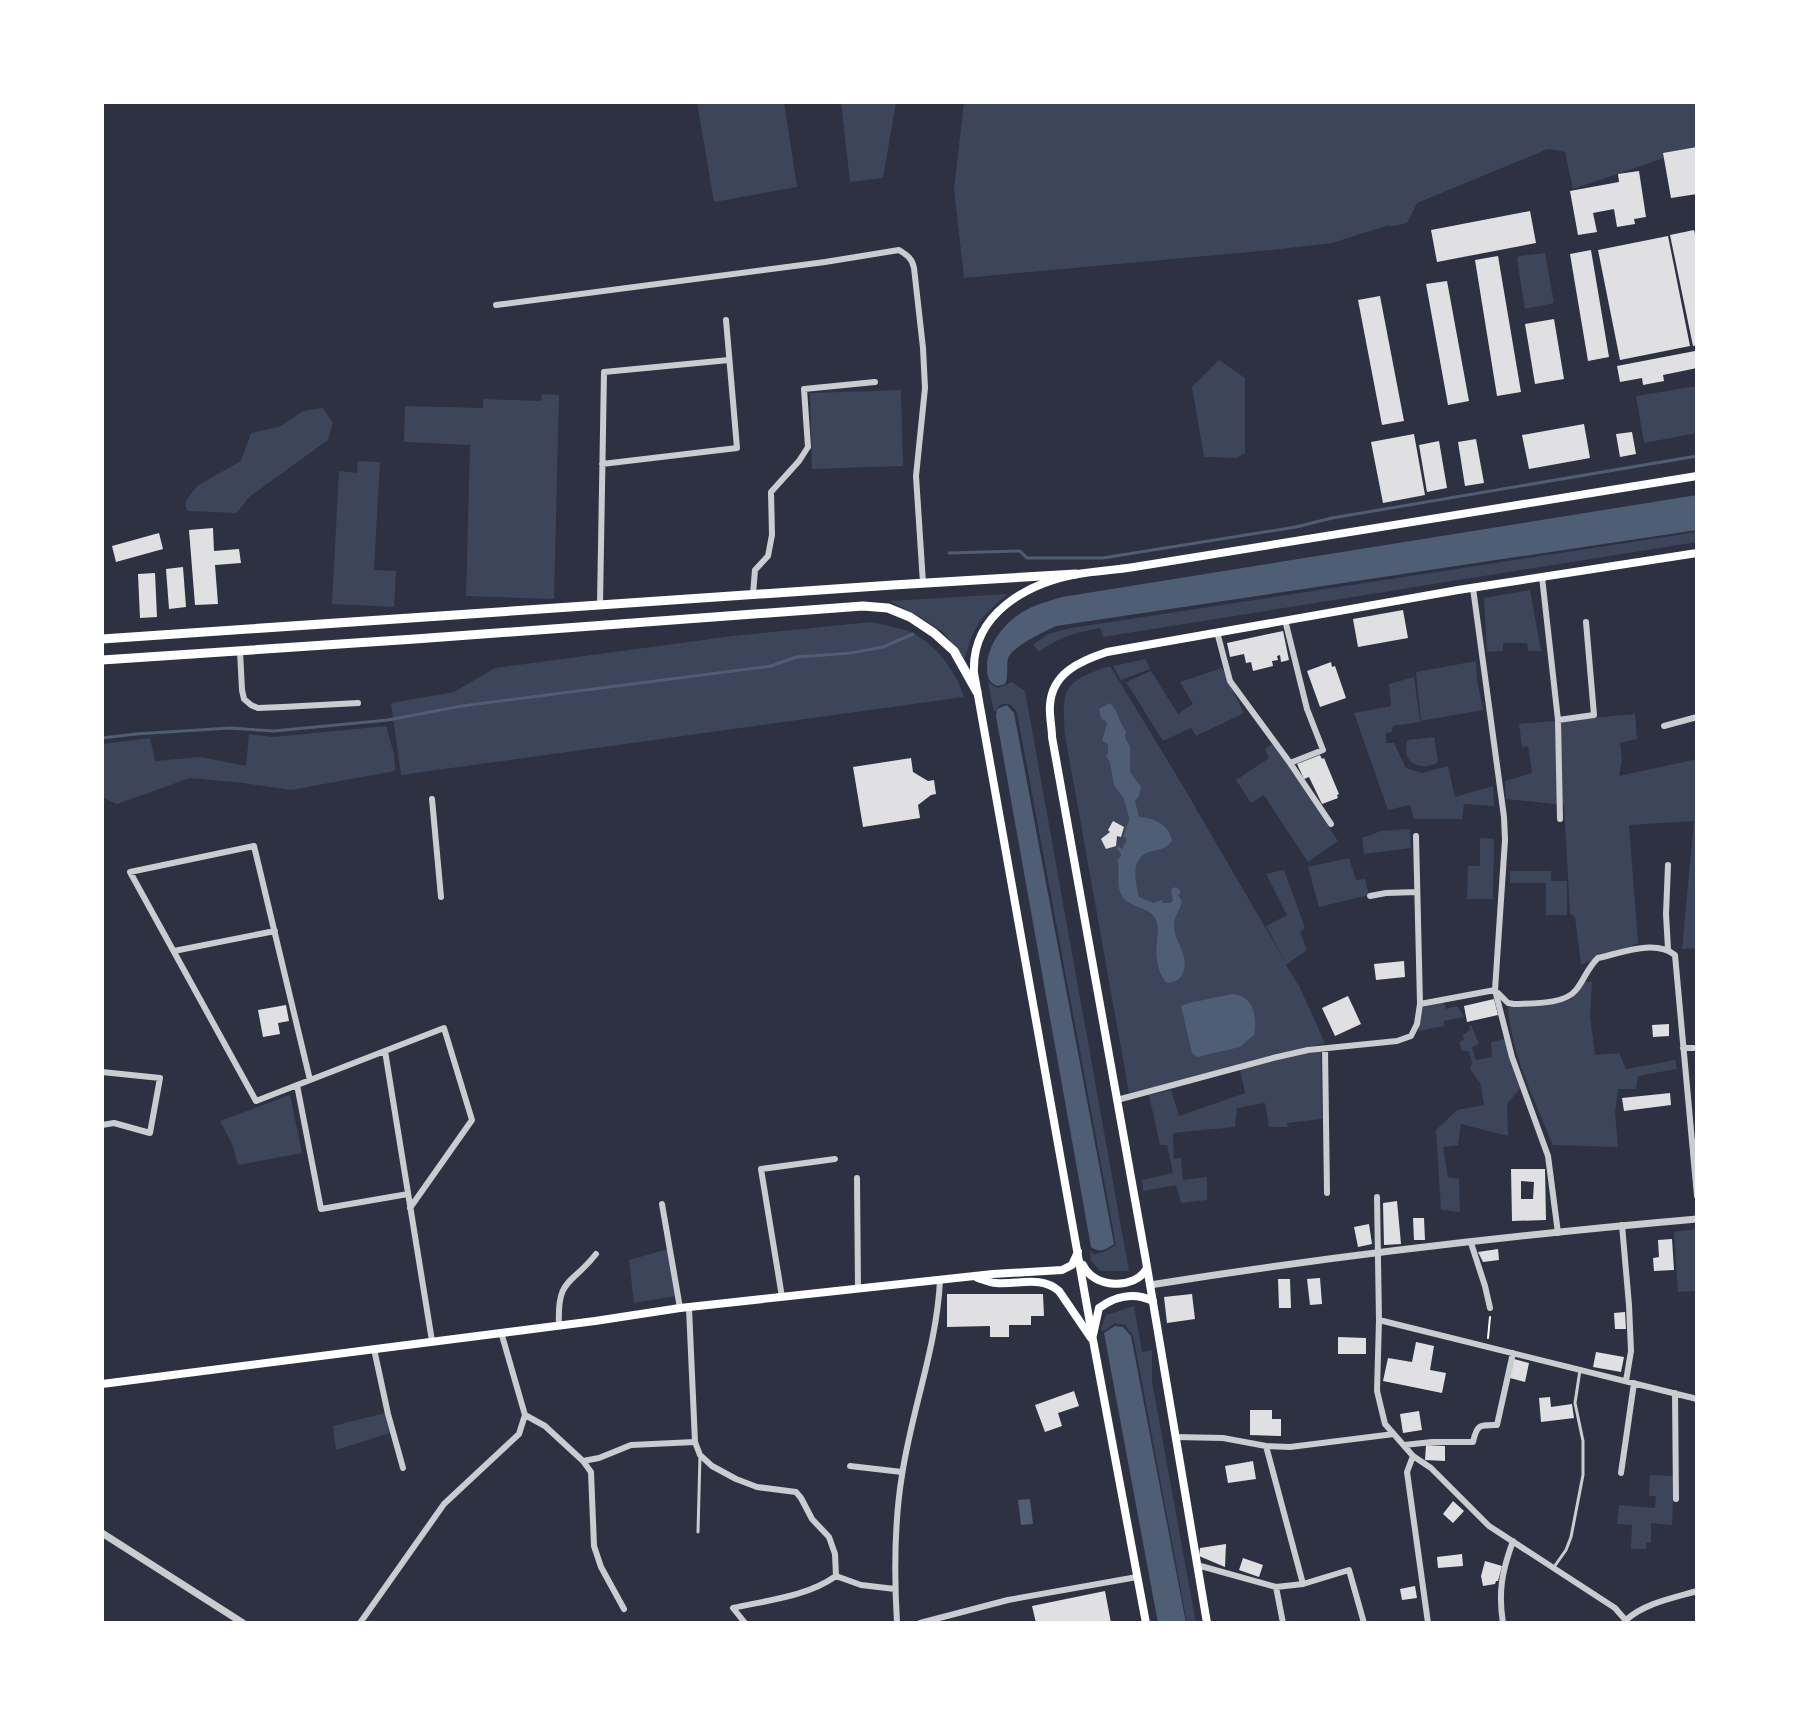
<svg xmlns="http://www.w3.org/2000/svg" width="1799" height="1725" font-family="Mulish,sans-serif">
	<rect width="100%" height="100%" fill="#2d3142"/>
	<path fill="#3c4559" d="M697,102H784L797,187L714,202Z
		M841,102H896L883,178L850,182Z
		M964,102H1697V147L1573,189L1565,152L1548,149L1417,203L1407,223L1390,227L1389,225L1332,243L1272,250L964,278L954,189Z
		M1545,253L1554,303L1525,309L1517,259L1519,256Z
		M1219,360L1245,378V453L1237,458L1204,457L1192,387Z
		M1697,386V433L1644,443L1636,396Z
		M901,390L903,466L812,469L810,393Z
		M542,394L559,395L554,599L466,596L470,445L404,442L405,406L483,408V399L541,401Z
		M323,408L333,423L328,440L249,497L237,513L187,511L185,502L197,486L241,461L251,433L279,427L303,411Z
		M358,461L380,462L374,570L396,571L394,607L332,604L339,471L357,473Z
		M1697,532V542L1103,637L1100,628C1075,633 1059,637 1039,652L1033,645L1048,634L1071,628Z
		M1530,590L1541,651H1528L1527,643H1503V651L1487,652L1484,598Z
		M1008,594C982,615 973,626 965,659L943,632L915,614L890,601Z
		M871,622C883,625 897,627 908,631C935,642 956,671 964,697L401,775L391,703L454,692L495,668L733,636Z
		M1146,659L1150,669L1121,680L1113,666Z
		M1476,661L1477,680L1483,710L1421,721L1416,672Z
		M1110,666L1180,781L1286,963L1266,926L1287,915L1266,874L1284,870L1305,928L1300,932L1307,950L1286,965L1299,986L1325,1043L1129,1093L1065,735C1061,688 1064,681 1110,666Z
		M1222,668L1244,713L1196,736L1191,728L1163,741L1126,682L1151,671L1178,714L1193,704L1180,682Z
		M1414,677L1420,722L1393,726L1392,732L1386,733V743H1394L1406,768L1422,773L1448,766L1455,797L1493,786L1494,806L1464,804L1462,819H1414L1410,805L1388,810L1354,713L1391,706L1389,684Z
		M988,682L998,688L1012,682L1025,691L1129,1271H1100L1091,1260L1090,1251L1094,1254L1103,1252L1116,1245L1017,713C1013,705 1008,702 1000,705L994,712Z
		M1635,714L1637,739L1620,743L1622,760L1619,776L1697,759V948L1682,949L1694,821L1629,825L1638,943L1581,965L1575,917L1570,914L1564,805L1506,799L1505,781L1532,773L1528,746L1522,747L1519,724Z
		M386,726L394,754L395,771L291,790L243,783L190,778L117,804L102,797V744L150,738L155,761L201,757L246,766L249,734L273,737Z
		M1434,737L1438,760L1436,764C1431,765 1427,767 1422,766C1407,765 1403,751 1408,740Z
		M1274,743L1338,841L1308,862L1264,795L1251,803L1236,780L1269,758L1265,749Z
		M1410,829L1411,848L1364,854L1362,838L1381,831Z
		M1480,838L1494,839L1493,899H1467L1468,866H1480Z
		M1349,858L1356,880L1365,879L1369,895L1319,907L1308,867Z
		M1510,871H1551V881H1567V915H1546V883H1510Z
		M1584,982H1592L1590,1016L1595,1055L1619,1053L1626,1069L1675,1060L1677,1069L1638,1076L1636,1089H1618L1615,1113L1618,1147L1553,1145C1535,1101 1511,1055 1508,1007L1570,1000Z
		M1444,1002L1446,1009L1457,1006L1464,1017L1444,1021V1026L1419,1031L1418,1025L1423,1007Z
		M1471,1025L1479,1044L1472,1047L1476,1060L1492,1057L1491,1042L1505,1039L1521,1087L1507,1104L1508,1136L1461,1124L1458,1145L1443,1147L1448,1177L1459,1179L1460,1212L1441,1210L1436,1130L1457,1110L1484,1105L1480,1083L1470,1069L1472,1063L1469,1051H1462L1459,1042L1464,1040L1463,1035L1470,1030L1469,1026Z
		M1321,1052L1322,1119L1287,1123L1288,1127H1269L1265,1103L1237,1108L1235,1127L1173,1133L1174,1159L1181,1158L1183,1180L1207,1177V1200L1181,1203L1176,1185L1143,1191L1142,1180L1173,1173L1167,1145H1160L1149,1095L1171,1090L1179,1116L1245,1093L1240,1070L1307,1053Z
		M290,1095L302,1153L238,1165L233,1146L220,1121Z
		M1696,1229L1697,1291L1678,1292L1674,1232Z
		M668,1249L676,1296L634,1303L629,1260Z
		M1134,1306L1142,1352L1152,1350V1381L1196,1623H1187L1133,1335L1125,1325L1115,1323L1102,1332L1101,1328L1106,1315Z
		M385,1413L390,1433L336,1450L333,1426Z
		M1650,1475L1674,1476L1672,1525L1651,1523V1542L1646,1543V1549H1631L1632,1525L1617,1524L1619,1505L1655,1508L1656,1496H1649Z"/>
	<path fill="#4f5d75" d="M1697,495V530L1056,626C1045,631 1012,647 1008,658C1006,667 1009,675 1005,684L998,686C988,683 987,676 987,666C988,641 1009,617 1032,607C1041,603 1052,600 1062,597Z
		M1110,703C1118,711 1119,722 1126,731L1125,738L1130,746V772L1141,787L1139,796L1135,801L1139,817C1154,818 1169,824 1172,841C1165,850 1159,849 1149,852C1130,858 1135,882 1139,897L1153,903L1162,900L1163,903H1170L1173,900L1171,889L1176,887L1179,889L1181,892L1178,895L1182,902C1180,910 1173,918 1174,927C1175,944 1190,955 1183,973C1179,981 1175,982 1167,983C1157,974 1155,954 1157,941C1157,935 1159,928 1157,922C1152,906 1130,909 1122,896C1115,884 1121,871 1117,859L1120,858L1121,854L1117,849L1118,846L1122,849L1124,844L1126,843V838L1123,837L1129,821V817L1124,799L1114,785L1110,762L1106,756L1108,754V744L1102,741L1107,724L1106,721L1101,719L1099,709Z
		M1007,705L1014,713L1114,1244C1105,1250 1100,1253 1091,1247L996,716L997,709Z
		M1232,994C1253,995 1258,1016 1254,1035L1240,1047L1197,1057L1192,1053L1181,1006L1189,1003Z
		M1115,1326L1123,1327L1131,1336L1186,1623H1158L1104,1333Z
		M1030,1499L1033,1524L1021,1525L1018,1500Z"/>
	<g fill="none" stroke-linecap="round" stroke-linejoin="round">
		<path stroke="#4f5d75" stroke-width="3" d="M949,553L1020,551L1027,558H1103L1296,527L1332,518L1697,456
			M102,738L136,734L230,728L274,731L388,720L462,706L771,666L796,657L851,653L883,647L913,634"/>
	</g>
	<path fill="#e0e0e3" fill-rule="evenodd" d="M1697,147V194L1671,198L1663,153Z
		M1639,171L1646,217L1634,219L1635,224L1617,227L1614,209L1593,213L1597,232L1578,235L1570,191L1619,182L1618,174Z
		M1530,211L1536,243L1437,262L1431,230Z
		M1694,230L1697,243V345L1693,346L1670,235Z
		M1668,236L1690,346L1620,360L1598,250Z
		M1591,250L1609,357L1588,361L1570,254Z
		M1498,256L1521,392L1497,396L1475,260Z
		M1447,281L1469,401L1448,405L1426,284Z
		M1380,296L1404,421L1382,425L1358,300Z
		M1554,319L1564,379L1535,384L1525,324Z
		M1695,351L1697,368L1663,375L1664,381L1643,385L1642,378L1620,382L1617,366Z
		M1584,424L1590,458L1529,469L1522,435Z
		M1632,432L1636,454L1620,457L1616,434Z
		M1414,434L1425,495L1383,503L1371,442Z
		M1476,439L1484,483L1465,486L1458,442Z
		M1439,441L1447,488L1427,492L1419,445Z
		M213,528L214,551L239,549L241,563L215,565L218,604L195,605L189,530Z
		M159,533L163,549L116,562L112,546Z
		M183,567L186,607L169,609L166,569Z
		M155,573L157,617L140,618L138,574Z
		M1403,610L1408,638L1358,647L1353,619Z
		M1283,631L1289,660L1281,662L1280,655L1277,656L1278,660L1272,661L1273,666L1253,671L1251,662L1246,663L1244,654L1230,657L1227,643Z
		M1331,662L1332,667L1335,666L1346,698L1320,707L1307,671Z
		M1320,755L1322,759L1324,758L1339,794L1337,795L1338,798L1322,804L1309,777L1304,779L1297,764Z
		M911,758L913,772L928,781L934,780L936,794L931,795L918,805L920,818L863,827L853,767Z
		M1113,821L1124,827L1121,837L1117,836L1116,846L1106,849L1101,839L1110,832L1108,830Z
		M1404,961L1405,977L1376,980L1374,964Z
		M1348,996L1361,1024L1335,1036L1322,1008Z
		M1494,999L1498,1015L1467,1022L1464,1006Z
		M286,1005L289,1021L278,1023L280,1034L263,1037L258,1010Z
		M1669,1024V1036L1653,1037L1652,1025Z
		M1670,1093L1671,1105L1624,1111L1622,1098Z
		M1511,1169H1545L1546,1220L1512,1221ZM1521,1181L1534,1182L1533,1199H1521Z
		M1397,1201L1401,1244L1384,1245L1383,1203Z
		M1413,1218H1424L1425,1240H1414Z
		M1369,1224L1372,1244L1358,1247L1354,1227Z
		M1672,1239L1674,1270L1654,1271L1653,1258L1659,1257L1658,1240Z
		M1498,1249L1499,1260L1483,1262L1478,1252Z
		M1320,1278L1322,1304L1310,1305L1307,1279Z
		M1278,1279H1290L1291,1308H1279Z
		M947,1294H1043L1044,1316H1031V1325H1009V1337H990V1326L947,1327Z
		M1192,1294L1195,1319L1167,1323L1164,1297Z
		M1625,1312L1626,1329H1615L1614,1313Z
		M1338,1337L1366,1338V1354H1338Z
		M1416,1342L1434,1346L1430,1370L1446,1373L1442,1393L1383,1381L1388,1358L1412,1362Z
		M1596,1352L1624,1357L1621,1372L1593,1367Z
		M1514,1359L1529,1363L1525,1382L1510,1378Z
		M1074,1391L1079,1406L1058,1413L1062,1426L1045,1432L1035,1405Z
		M1550,1397L1551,1407L1572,1404L1574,1418L1541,1422L1539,1398Z
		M1250,1410H1272V1419H1281V1436L1250,1435Z
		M1419,1411L1422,1430L1403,1433L1400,1414Z
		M1426,1445L1445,1446V1461L1425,1460Z
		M1253,1461L1256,1479L1228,1483L1225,1466Z
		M1453,1501L1464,1511L1453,1523L1443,1514Z
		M1226,1544L1225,1567L1199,1556L1200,1548Z
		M1462,1554L1463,1566L1438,1568L1437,1557Z
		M1243,1558L1263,1565L1259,1577L1239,1570Z
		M1485,1561L1502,1566L1498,1581H1496L1495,1584L1483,1586L1481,1576Z
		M1415,1586L1417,1598L1402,1600L1400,1589Z
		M1105,1591L1111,1623H1036L1032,1606Z"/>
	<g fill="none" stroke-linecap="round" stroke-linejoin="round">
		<path stroke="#fff" stroke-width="2" d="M1488,1338L1490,1317"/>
		<path stroke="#caccd0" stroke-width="3" d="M698,1532L700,1455
			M1554,1567L1566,1550L1571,1537L1583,1475V1441L1575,1403L1580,1370"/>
		<path stroke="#caccd0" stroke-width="6" d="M496,305L825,262L899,250C907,255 912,258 914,268L923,348L925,388L916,476L923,583
			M602,464L737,448L726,320
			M1542,577L1558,720L1560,819
			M1473,588L1504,817L1505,840L1495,990L1512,1057L1548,1156L1558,1233
			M753,594L755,570L768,556L772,535L771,492L799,461L808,447L804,389L875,382
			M600,604L604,372L729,360
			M1217,632L1230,681L1290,763L1323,750L1307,709L1285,620
			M240,651L242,690L244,699L251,705L258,708L283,707L358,703
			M1558,720L1594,715L1586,622
			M1664,726L1697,717
			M1290,763L1331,824
			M432,799L441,897
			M1668,865L1666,914L1668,949
			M1370,896L1386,893L1417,892
			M174,951L275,931
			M1498,993L1508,1003L1514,1004C1532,1003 1564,1005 1576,990C1584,980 1588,967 1598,958C1621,953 1655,939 1675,955L1697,1196
			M1420,1004L1495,990
			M1683,1048H1697
			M1325,1049L1327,1193
			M385,1051L432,1341
			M102,1072L160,1078L150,1133L114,1123L102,1125
			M310,1080L254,846L130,872L256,1101L444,1028L472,1120L410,1208
			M297,1085L321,1209L408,1194
			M1117,1100L1273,1058L1308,1050L1397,1041L1411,1036L1417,1024L1420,1004L1416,836
			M857,1178L858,1289
			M1377,1197L1379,1320L1377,1391L1385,1424L1413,1456L1431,1468L1489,1526L1615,1608L1628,1623
			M662,1204L680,1308
			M1622,1225L1629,1305L1631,1351L1626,1381
			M1471,1243L1485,1286L1490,1308
			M782,1297L761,1169L835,1159
			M689,1308L695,1442L700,1455L712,1466L736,1479L757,1487L796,1492L801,1498L812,1519L829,1537L835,1554L836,1576
			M1379,1320L1697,1399
			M559,1325C557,1277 571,1286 596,1254
			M374,1349L388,1414L403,1468
			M1675,1393L1676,1499
			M525,1415L545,1426L583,1461L599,1458L631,1445L695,1442
			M1175,1437L1223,1438L1266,1446L1290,1447L1394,1434
			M1404,1445L1432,1442H1473C1477,1424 1480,1425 1497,1425L1513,1353
			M1266,1446L1303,1584
			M1413,1456L1407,1472L1428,1623
			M583,1461L591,1472L594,1546L601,1567L624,1609
			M850,1466L902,1472
			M1621,1473L1634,1383
			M1197,1565L1276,1587L1303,1584L1349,1570L1364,1623
			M836,1576L861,1585L895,1589
			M1276,1587L1283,1623
			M1626,1620C1645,1603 1673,1598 1697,1591
			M360,1623L444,1504L519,1434L525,1415L501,1332
			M745,1623L733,1608C768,1600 806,1597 836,1576
			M897,1623C894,1573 894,1524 902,1475C912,1409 937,1346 940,1280
			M920,1623L1008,1600L1137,1577
			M1503,1623C1498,1592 1502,1571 1513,1541"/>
		<path stroke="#caccd0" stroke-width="7" d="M1150,1285C1331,1256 1514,1235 1697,1219
			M102,1533L243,1623"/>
		<path stroke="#fff" stroke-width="8" d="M1083,1265C1093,1288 1135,1291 1147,1268
			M978,1278C984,1280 990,1283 996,1283C1018,1285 1041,1275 1059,1291L1091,1338
			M1093,1335L1099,1308C1115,1296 1134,1292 1153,1301
			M102,1384L595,1321L680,1308L993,1274L1062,1270L1072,1265L1078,1252
			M1146,1623L1093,1340L974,673C971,614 1027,583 1078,574C1096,571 1116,570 1134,567L1697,476
			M1207,1623L1146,1261L1052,737C1052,727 1049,715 1050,705C1052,673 1080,661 1107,652L1458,590L1697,553"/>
		<path stroke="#fff" stroke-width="9" d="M102,639L893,585L1076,574
			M102,660L415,639L863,606L888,608L910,617L934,633L954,651L977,692"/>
	</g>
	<rect width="1799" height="1725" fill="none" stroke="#ffffff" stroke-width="208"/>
</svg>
